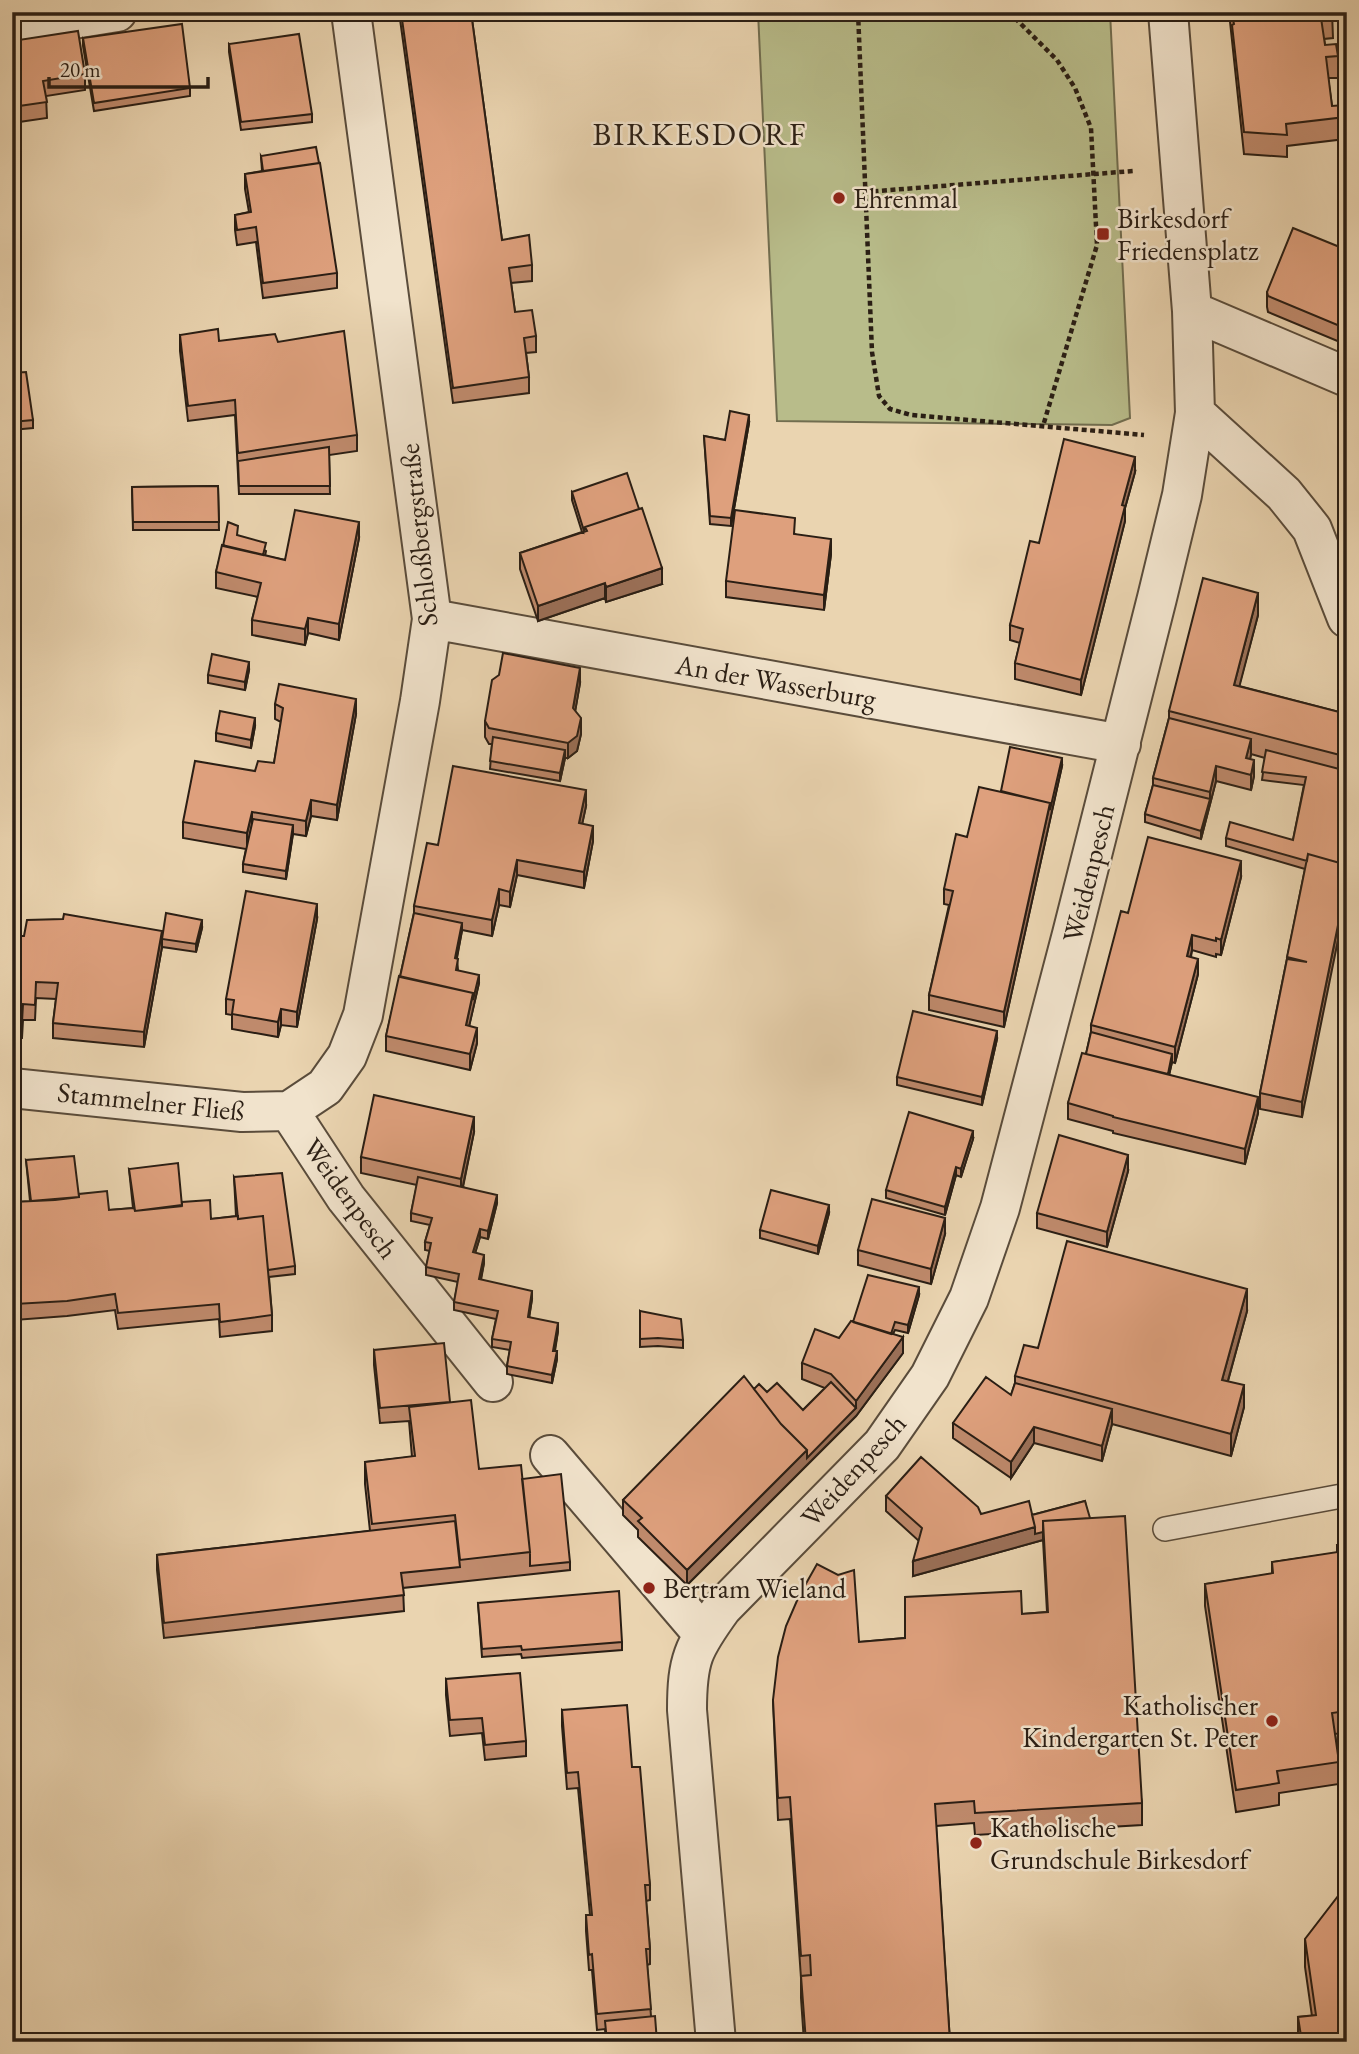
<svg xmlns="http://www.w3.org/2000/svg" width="1359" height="2054" font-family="'EB Garamond',serif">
	<rect width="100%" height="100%" fill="#ead4b0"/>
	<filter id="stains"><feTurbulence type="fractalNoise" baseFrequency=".00286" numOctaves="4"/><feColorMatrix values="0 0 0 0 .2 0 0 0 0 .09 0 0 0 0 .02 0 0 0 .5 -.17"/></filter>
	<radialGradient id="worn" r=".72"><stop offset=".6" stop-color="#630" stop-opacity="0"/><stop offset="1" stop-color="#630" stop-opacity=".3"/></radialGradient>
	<path fill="#b8bc8a" stroke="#716d4f" stroke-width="2" d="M758,12H1110L1130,418L1112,425L777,421Z"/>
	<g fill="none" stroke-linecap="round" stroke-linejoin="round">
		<g stroke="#5a4c3b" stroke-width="26">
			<path id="lane" d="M1165,1529L1347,1495"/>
		</g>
		<g stroke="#5a4c3b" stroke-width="42">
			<path id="street" d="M12,29L117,12
				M1192,311L1347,377
				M1195,413L1284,494L1312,529L1347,618
				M432,619L1121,744
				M12,1088L242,1112L289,1111
				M289,1111L325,1087L347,1056L363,1015L420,701L432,619L351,12
				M289,1111L346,1198L493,1382
				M550,1455L703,1634
				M716,2042L687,1710C687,1659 693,1648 722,1608L882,1445L930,1376L969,1298L1000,1208L1072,934L1157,598L1182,495L1195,413L1192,311L1168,12"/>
		</g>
		<path stroke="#2a1e14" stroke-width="4.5" stroke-dasharray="5 3.5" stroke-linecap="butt" d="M858,12L872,352L879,396L890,409L911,415L1144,435
			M1009,12L1057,60L1075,88L1091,128L1097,245L1043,426
			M865,192L1133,171"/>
		<use href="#lane" stroke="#f1e3cc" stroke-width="23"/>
		<use href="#street" stroke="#f1e3cc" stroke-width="38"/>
	</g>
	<path fill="#bf8a6c" stroke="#2a1e14" stroke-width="2" d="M399,12H471L502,240L532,265V281L511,283L515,312L536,336V352L526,353L529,377V393L453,403Z
		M1229,12H1332L1333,38L1324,39L1325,45L1338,56V78H1328L1332,106L1345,117V139L1287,146V157L1244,154Z
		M83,38L190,88V96L94,111L83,46Z
		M12,41L85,74V90L46,96L47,118L12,123Z
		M229,44L312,114V122L241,130L229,52Z
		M261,156L337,273V288L263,298L256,242L237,245L235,230V215L249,212L245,189V174L262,171Z
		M1347,250V345L1268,312L1267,307V292Z
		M180,335L219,341L278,342L357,435V451L329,455L330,494H239L235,415L188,421L180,351Z
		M12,373L33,420V428L12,430Z
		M749,423L731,526L710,524L704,436L725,440Z
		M1135,472L1125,508V521L1081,695L1015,679V663L1020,643L1010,640V625L1039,543Z
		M1347,481V528L1340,513V505L1344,495V487Z
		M218,486L219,530H133L132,487Z
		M572,492L662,584L606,602L605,598L538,621L520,569V553L582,532L572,500Z
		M795,534L831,554L824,610L726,597V581Z
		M238,536L266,551L265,556L285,560L359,538L339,640L308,633L305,645L252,635V620L258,597L216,588V572L223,546Z
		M1258,615L1239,686L1347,714L1342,769L1302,1117L1260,1109V1093L1305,869L1226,846V838L1293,840L1304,785L1262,780L1265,758L1251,754L1250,759L1254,776L1251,790L1216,781L1201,839L1145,822V814L1153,785V778L1169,718V711Z
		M249,670L245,690L208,683V675Z
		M580,683L575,711L581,734L577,751L568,758H565L560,781L490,769L492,744H489L485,737V721Z
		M275,704L356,714L337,820L311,816L306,836L293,834L286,879L243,872V864L246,849L183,838V822L255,771L274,763L281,722L275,719Z
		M255,726L251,748L216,741V733Z
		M1062,766L1004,1027L929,1010V995L949,905L944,904V889L1001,791Z
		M586,806L582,824L593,841L584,888L517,875L510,907L499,905L492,936L462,930L457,958L458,970L479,983L469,1026L477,1043L470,1070L386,1051V1036L400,977L414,913V906L438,845Z
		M1241,877L1221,955L1216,954V957L1192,950L1191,957L1198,974L1175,1063L1172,1062L1169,1075L1258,1113L1245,1164L1113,1133V1131L1068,1119V1103L1086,1054L1091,1032V1025L1128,913Z
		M317,919L297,1027L281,1025L278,1037L232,1029V1015L226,1014V999Z
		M202,928L196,952L162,947L144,1047L53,1038V1023L56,999L36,998L35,1020H23L22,1038L12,1037V936L162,939Z
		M997,1039L982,1105L897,1085V1077Z
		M474,1132L463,1187L497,1203L488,1239L480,1237L475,1253L484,1263L481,1280L532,1299L529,1317L558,1331L555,1351L557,1359L552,1383L507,1374V1366L510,1350L492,1347V1339L496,1319L454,1310V1302L458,1282L426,1275V1267L430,1251L425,1250V1242L430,1225L411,1221V1213L417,1185L361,1173V1157Z
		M973,1139L961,1177L956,1175L945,1215L886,1198V1190Z
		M26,1160L79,1197L109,1210L133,1208L129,1169L182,1204L211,1219L236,1216L234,1177L295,1266V1274L269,1277L272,1315V1331L220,1337L219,1319L118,1329L115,1310L67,1316L15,1320L14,1304H12V1202L30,1201Z
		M1128,1171L1107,1247L1037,1228V1213Z
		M829,1213L818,1254L760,1238V1230Z
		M945,1234L931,1284L858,1265V1250Z
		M919,1295L908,1333L895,1330L893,1334L903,1353L856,1416L687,1585L638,1537V1530L623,1515V1500L754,1389L767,1392L803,1410L825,1388L802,1379V1363L839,1338L853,1322Z
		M640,1311L683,1340V1348L658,1346L640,1347Z
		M1247,1311L1228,1381L1244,1407L1231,1456L1112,1424L1102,1461L1034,1443L1011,1478L953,1438V1423L1011,1395L1015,1383V1376L1038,1348Z
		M374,1350L450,1402L479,1469L522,1479L570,1562V1570L403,1588L404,1611L164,1638L157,1570V1555L370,1531L365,1484V1462L412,1457L409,1421L380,1423L374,1365Z
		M886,1496L981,1514L1032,1515L1085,1501L1142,1803V1825L975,1835L974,1823L936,1826L950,2042H804L801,1998V1978L790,1819L778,1820L773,1700L859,1642L905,1638L1022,1614L1047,1612L1043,1540L913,1576L919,1541L886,1511Z
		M1347,1543V1682L1342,1683L1346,1711V1732L1335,1734L1339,1762V1784L1279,1793V1805L1236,1812L1205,1606V1584L1272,1574V1562L1337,1553V1545Z
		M478,1603L622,1642V1650L522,1658L521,1654L482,1657Z
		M446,1679L526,1741V1756L485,1760L482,1733L450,1736L446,1695Z
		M562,1710L632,1767L650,1885V1900L646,1901L650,1949V1964L647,1965L651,2016L657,2042H606L605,2029L597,2030L592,1970H589L586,1931V1915H590L578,1788L567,1789L562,1726Z
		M1305,1939L1347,2042H1298V2017L1312,2016L1305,1967Z"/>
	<path fill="#9b7058" stroke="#2a1e14" stroke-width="2" d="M749,415V423L731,526V518Z
		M1135,457V472L1125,508V521L1081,695V680L1122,505Z
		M359,522V538L339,640V624Z
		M831,539V554L824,610V595Z
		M662,568V584L606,602V587Z
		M605,583V598L538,621V606Z
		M1258,593V615L1234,707V685Z
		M308,618V633L305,645V629Z
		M249,662V670L245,690V682Z
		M580,668V683L573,724V708Z
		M356,699V714L337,820V805Z
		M255,718V726L251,748V740Z
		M581,718V734L577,751L568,758V743Z
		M1347,729V751L1340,777V755Z
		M1251,739V755L1246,774V758Z
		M565,750V758L560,781V773Z
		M1062,758V766L1004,1027V1012L1050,803Z
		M1254,760V776L1251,790V775Z
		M1216,766V781L1201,839V831L1210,799V792Z
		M586,790V806L579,839V823Z
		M311,800V816L306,836V821Z
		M252,812V827L247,849V833Z
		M293,825V833L286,879V871Z
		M593,826V841L584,888V872Z
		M517,860V875L510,907V892Z
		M1241,861V877L1221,955V940Z
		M1347,881V896L1302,1117V1102Z
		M499,889V905L492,936V920Z
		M317,904V919L297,1027V1012Z
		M202,920V928L196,952V944Z
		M462,923V931L455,966V958Z
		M162,931V947L144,1047V1032Z
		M1192,935V950L1187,971V956Z
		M1198,959V974L1175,1063V1047Z
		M479,975V983L466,1040V1025L473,993Z
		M281,1009V1025L278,1037V1022Z
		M477,1028V1043L470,1070V1054Z
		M997,1031V1039L982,1105V1097Z
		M1172,1054V1062L1166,1089V1081Z
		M1258,1097V1113L1245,1164V1149Z
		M474,1117V1132L461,1195V1179Z
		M973,1131V1139L961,1177V1169Z
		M1128,1155V1171L1107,1247V1232Z
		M956,1167V1175L945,1215V1207Z
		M497,1195V1203L488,1239V1231Z
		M829,1205V1213L818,1254V1246Z
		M945,1218V1234L931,1284V1269Z
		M480,1229V1237L473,1260V1252Z
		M484,1255V1263L479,1287V1279Z
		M919,1287V1295L908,1333V1325Z
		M1247,1289V1311L1222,1402V1380Z
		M532,1291V1299L528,1325V1317Z
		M558,1323V1331L553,1359V1351Z
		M903,1337V1353L856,1416L687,1585V1570L807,1450L856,1408V1401Z
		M557,1351V1359L552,1383V1375Z
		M1244,1385V1407L1231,1456V1434Z
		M1112,1409V1424L1102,1461V1446Z
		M1034,1427V1443L1011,1478V1462Z
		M1035,1527L1043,1532V1540L913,1576V1561Z"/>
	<path fill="#dea07d" stroke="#2a1e14" stroke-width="2" d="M401,12H471L502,240L529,235L532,265L509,268L515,312L532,310L536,336L524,338L529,377L453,388Z
		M1231,12H1332L1333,17L1321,18L1325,45L1336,44L1338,56L1326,57L1332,106L1344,105L1345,117L1286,124L1287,135L1244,132L1232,25L1234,24Z
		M182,24L190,88L94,103L83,38Z
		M78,31L85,74L43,81L47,102L12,107V41Z
		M299,34L312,114L241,122L229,44Z
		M316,147L319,163L263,171L261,156Z
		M320,163L337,273L263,283L256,227L237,230L235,215L251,212L245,174Z
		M1293,228L1347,250V329L1268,296L1267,292Z
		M218,329L219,341L275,334L278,342L344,331L357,435L238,453L235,400L188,406L180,335Z
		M26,372L33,420L12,422V373Z
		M730,411L749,415L731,518L710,516L704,436L725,440Z
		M1064,439L1135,457L1122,505L1125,506L1081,680L1015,663L1023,629L1010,625L1030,541L1039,543Z
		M329,447L330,486H239L238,461Z
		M627,473L639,509L585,527L584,531L572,492Z
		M218,486L219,522H133L132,487Z
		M1344,495H1347V520L1340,505Z
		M642,508L662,568L606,587L605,583L538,606L520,553L587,531L585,527Z
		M295,510L359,522L339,624L308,618L305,629L252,620L261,583L216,572L222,545L285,560Z
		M735,510L795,518L794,534L831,539L824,595L726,581Z
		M228,522L238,526L237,535L266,543L263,555L223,546Z
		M1203,578L1258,593L1234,685L1347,714V729L1340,755L1169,711Z
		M503,653L580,668L573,708L581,718L577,736L568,743L489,728L485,721L492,680L499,675Z
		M212,654L249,662L245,682L208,675Z
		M279,684L356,699L337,805L311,800L306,821L252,812L247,833L183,822L195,761L255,771L258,761L274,763L283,708L275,704Z
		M220,711L255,718L251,740L216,733Z
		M1169,718L1251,739L1246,758L1254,760L1251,775L1216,766L1210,792L1153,778Z
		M493,737L565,750L560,773L490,761Z
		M1010,747L1062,758L1050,810V803L1001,791Z
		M1266,750L1347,771V865L1308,854L1307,861L1226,838L1230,822L1293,840L1306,777L1262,772Z
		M453,766L586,790L579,823L593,826L584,872L517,860L510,892L499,889L492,920L414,906L427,843L438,845Z
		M1153,785L1210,799L1201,831L1145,814Z
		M979,787L1050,803L1004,1012L929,995L953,891L944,889L956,834L967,837Z
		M253,819L293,825L286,871L243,864Z
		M1148,837L1241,861L1221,940L1216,938V941L1192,935L1187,956L1198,959L1175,1047L1091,1025L1121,911L1128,913Z
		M1308,854L1347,865V881L1302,1102L1260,1093L1287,959L1307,962L1287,957Z
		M246,891L317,904L297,1012L281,1009L278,1022L232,1014L234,1000L226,999Z
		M166,913L202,920L196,944L162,939Z
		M414,913L462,923L455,958L458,959L456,970L479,975L473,1000V993L400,977Z
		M64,914L162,931L144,1032L53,1023L58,983L36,982L35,1005L23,1004L22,1022H12V936H24L27,920L63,919Z
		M399,976L473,993L466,1025L477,1028L470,1054L386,1036Z
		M913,1011L997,1031L982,1097L897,1077Z
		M1091,1032L1172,1054L1168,1074L1086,1054Z
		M1082,1053L1258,1097L1245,1149L1113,1117V1116L1068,1103Z
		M374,1095L474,1117L461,1179L361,1157Z
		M909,1112L973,1131L961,1169L956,1167L945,1207L886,1190Z
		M1059,1135L1128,1155L1107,1232L1037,1213Z
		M74,1156L79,1197L31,1201L26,1160Z
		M178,1163L182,1206L135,1211L129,1169Z
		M282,1173L295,1266L268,1270L263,1216L238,1219L234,1177Z
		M418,1177L497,1195L488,1231L480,1229L473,1252L484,1255L479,1279L532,1291L528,1317L558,1323L553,1351H557L552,1375L507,1366L511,1342L492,1339L498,1311L454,1302L459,1274L426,1267L431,1243L425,1242L432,1218L411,1213Z
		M771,1190L829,1205L818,1246L760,1230Z
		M107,1191L109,1210L134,1208L135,1211L182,1205V1202L210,1200L211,1219L238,1216V1219L263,1216L272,1315L220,1322L219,1304L118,1313L115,1294L67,1301L15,1304L14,1288H12V1202L55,1200L79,1197V1194Z
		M872,1199L945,1218L931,1269L858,1250Z
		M1067,1241L1247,1289L1222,1380L1244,1385L1231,1434L1015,1376L1024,1345L1038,1348Z
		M868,1275L919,1287L908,1325L895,1322L891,1334L853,1322Z
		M640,1311L681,1319L683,1340L658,1338L640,1339Z
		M851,1321L903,1337L856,1401L831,1374L802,1363L815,1329L839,1338Z
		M444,1343L450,1402L380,1408L374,1350Z
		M744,1376L781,1424L807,1450L687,1570L638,1521L642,1518L623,1500Z
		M986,1377L1011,1395L1015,1383L1112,1409L1102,1446L1034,1427L1011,1462L953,1423Z
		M831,1382L856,1408L807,1458V1450L781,1424L754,1389L759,1384L767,1392L777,1383L803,1410Z
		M471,1400L479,1469L521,1465L530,1552L460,1560L455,1515L372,1524L365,1462L415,1456L409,1407Z
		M921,1457L978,1507L981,1514L1029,1501L1035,1527L913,1561L922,1528L886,1496Z
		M561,1474L570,1562L530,1566V1552L522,1479Z
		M1085,1501L1090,1518L1043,1521V1532L1035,1534V1527L1032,1515Z
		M1125,1516L1142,1803L975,1813L974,1801L935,1804L950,2042H806L801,1976L811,1975L810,1955L801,1956L790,1797L778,1798L773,1700L778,1657L786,1626L799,1596L817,1564L838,1575L854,1570L859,1642L905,1638V1597L1021,1591L1022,1614L1048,1612L1043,1521Z
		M455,1521L460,1567L401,1573L404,1595L164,1623L157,1555Z
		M1347,1543V1660L1340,1661L1346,1711L1332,1713L1339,1762L1277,1771L1279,1783L1236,1790L1205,1584L1273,1573L1272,1562L1338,1552L1337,1545Z
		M619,1591L622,1642L522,1650L521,1646L482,1649L478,1603Z
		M520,1673L526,1741L485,1745L482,1718L450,1720L446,1679Z
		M627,1705L632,1767H640L650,1885H645L650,1949H646L651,2009L597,2014L592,1954L589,1955L586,1915H592L578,1772L567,1773L562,1710Z
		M1345,1887H1347V2042H1302L1298,2017L1316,2015L1305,1939Z
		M655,2016L657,2042H607L605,2021Z"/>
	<g fill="#8f2418" stroke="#f1e3cc" stroke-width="2.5">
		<circle cx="839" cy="198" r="7"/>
		<rect x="1096" y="227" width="14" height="14" rx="3.5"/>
		<circle cx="649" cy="1588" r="7"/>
		<circle cx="1272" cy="1721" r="7"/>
		<circle cx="976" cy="1843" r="7"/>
	</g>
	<g text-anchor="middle" stroke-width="5" stroke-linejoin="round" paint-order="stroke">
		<g font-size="28" fill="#2a1e14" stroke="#f1e3cc" text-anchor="start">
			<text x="853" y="208">Ehrenmal</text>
			<text x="1117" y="228">Birkesdorf<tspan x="1117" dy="32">Friedensplatz</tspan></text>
			<text x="663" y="1598">Bertram Wieland</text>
			<text x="1258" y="1715" text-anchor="end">Katholischer<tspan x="1258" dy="32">Kindergarten St. Peter</tspan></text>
			<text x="990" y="1837">Katholische<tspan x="990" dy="32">Grundschule Birkesdorf</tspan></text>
		</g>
		<g font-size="28" fill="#2a1e14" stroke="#f1e3cc">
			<text transform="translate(418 535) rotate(-96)" y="10">Schloßbergstraße</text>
			<text transform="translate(776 681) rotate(10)" y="10">An der Wasserburg</text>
			<text transform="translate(1088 873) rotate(-76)" y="10">Weidenpesch</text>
			<text transform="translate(151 1101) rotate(6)" y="10">Stammelner Fließ</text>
			<text transform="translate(351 1198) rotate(54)" y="10">Weidenpesch</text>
			<text transform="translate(853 1470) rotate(-48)" y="10">Weidenpesch</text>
		</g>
		<g font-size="32" letter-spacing="2" fill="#2a1e14" stroke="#f1e3cc">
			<text x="700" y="145">BIRKESDORF</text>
		</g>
	</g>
	<rect width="1359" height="2054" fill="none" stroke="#ead4b0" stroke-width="42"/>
	<rect x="14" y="14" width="1331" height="2026" fill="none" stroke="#2a1e14" stroke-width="3.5"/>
	<rect x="21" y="21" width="1317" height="2012" fill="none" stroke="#2a1e14" stroke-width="2"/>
	<path d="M49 77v10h159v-10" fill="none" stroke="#2a1e14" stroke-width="3.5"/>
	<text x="60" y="77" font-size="21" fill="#2a1e14" stroke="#f1e3cc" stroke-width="5" paint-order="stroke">20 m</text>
	<rect width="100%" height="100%" filter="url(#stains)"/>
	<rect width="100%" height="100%" fill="url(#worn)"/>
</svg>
